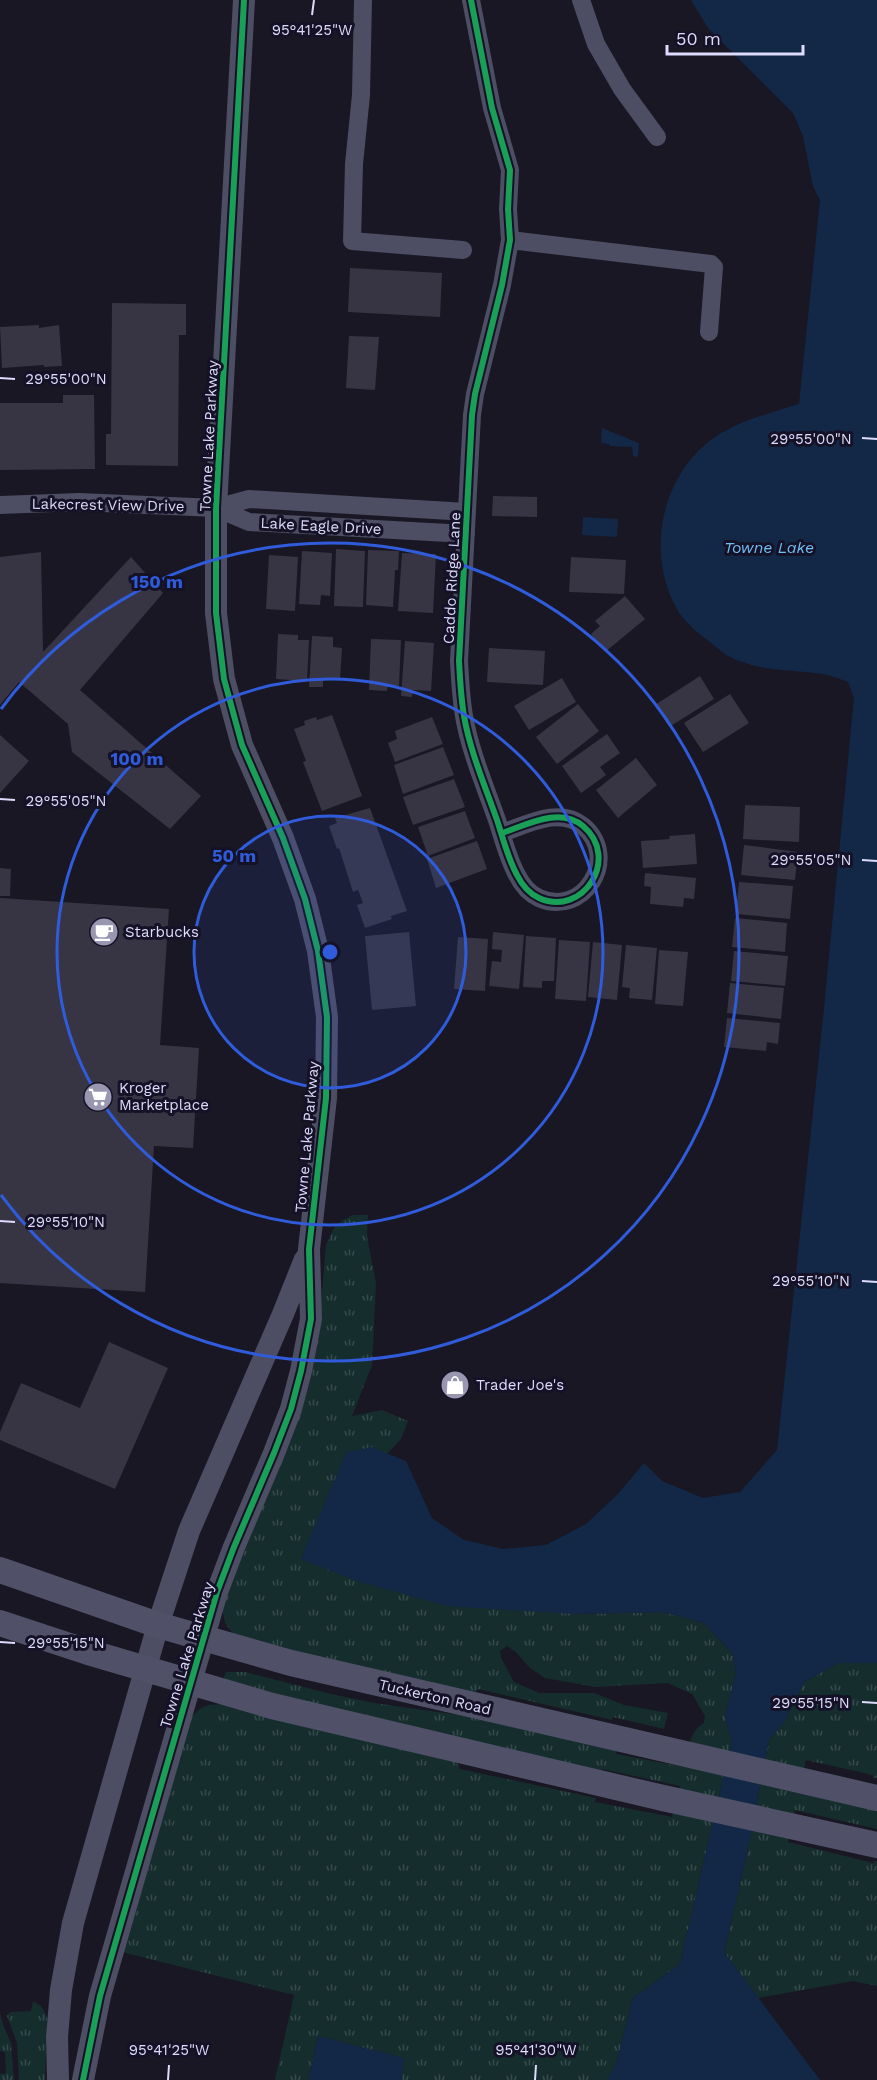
<svg xmlns="http://www.w3.org/2000/svg" width="877" height="2080" font-family="'Work Sans',sans-serif">
	<defs>
		<pattern id="grass-tufts" width="24" height="20" patternUnits="userSpaceOnUse" patternTransform="scale(1.5)"><rect width="24" height="20" fill="#152d2d"/><path d="M3 7l-1-3M5 7V3M7 7l1-3M15 17l-1-3M17 17v-4M19 17l1-3" fill="none" stroke="#374b4c"/></pattern>
	</defs>
	<rect width="100%" height="100%" fill="#181723"/>
	<path fill="url(#grass-tufts)" d="M353,1215H368L367,1237L376,1283L372,1365L352,1416L382,1410L408,1421L401,1439L387,1454L371,1447L301,1559L574,1614L663,1612L704,1623L733,1654L736,1673L725,1718L732,1740L680,1964L633,1998L616,2065L607,2080H401L403,2058L318,2036L309,2080H275L294,1995L122,1952L189,1722C200,1704 206,1705 226,1704L456,1761L460,1769L596,1798L595,1802L672,1817L680,1786L602,1769L601,1772L240,1688L223,1680L226,1672H245L331,1694L374,1703L473,1717L616,1749V1754L684,1767C689,1751 688,1732 704,1723L705,1716L692,1694L668,1683L595,1687L545,1678L530,1668L516,1652L507,1646L500,1651L501,1658L514,1682L539,1693H594L624,1705L668,1713L664,1729L613,1717L612,1720L478,1689L472,1696L235,1636L225,1623L222,1608L321,1304L326,1245L334,1228L343,1220Z
		M838,1663H877V1778H873V1775L806,1760L798,1792L877,1810V1829L795,1810L788,1842L873,1863L874,1861H877V1986L853,1981L758,1998L724,1952L747,1853L769,1740L785,1721L804,1682Z
		M33,2001L41,2006L47,2017L45,2080H19L17,2043L7,2016L10,2012L31,2011Z
		M0,2013L4,2027L11,2043L14,2080H0V2074L6,2073L5,2052L0,2051Z"/>
	<path fill="#132847" d="M691,0H877V1663H838L804,1682L785,1721L769,1740L747,1853L724,1952L820,2080H607L616,2065L633,1998L680,1964L732,1740L725,1718L736,1673L733,1654L704,1623L663,1612L574,1614L447,1606L357,1581L301,1559L346,1453L371,1447L406,1461L432,1518L464,1540L503,1549L546,1545L586,1524L617,1495L644,1463L662,1481L703,1498L740,1492L777,1450L823,1018L854,698L848,682C840,679 831,675 822,674C788,669 760,672 728,656C722,652 716,647 710,642C699,634 688,625 680,614C646,561 658,483 707,443C733,422 767,414 799,404L820,200L813,186L803,136L793,113L708,28Z
		M602,428L639,443L638,457L633,456L632,447L610,446L609,444L601,443Z
		M583,517L618,519L617,537L582,535Z
		M318,2036L404,2058L401,2080H309Z"/>
	<path fill="#373544" d="M350,268L442,273L440,317L348,312Z
		M112,303L186,304V335H179L178,466L106,465V434H111Z
		M39,325V328L59,325L62,366L44,367V365L2,368L0,327Z
		M349,336L379,337L375,390L346,388Z
		M63,395H94L95,469L0,470V403H63Z
		M493,496L537,497V517L492,516Z
		M336,549L365,551L363,607L334,606Z
		M368,550L399,551L398,570H395L393,607L366,605Z
		M302,551L332,553L330,596L321,595L320,605L299,604Z
		M41,552L43,652L131,557L163,593L80,690L201,796L170,829L72,752L68,724L19,682L0,705V557Z
		M402,553L436,554L433,613L398,611Z
		M269,555L298,557L295,611L266,609Z
		M571,557L626,560L624,594L569,592Z
		M625,596L645,619L605,652L591,634L600,626L595,621Z
		M278,634L298,635V640H309L307,681L276,679Z
		M312,636L333,637V647L342,648L340,680H323V687H309Z
		M371,639L401,640L399,686L388,685L387,691L369,690Z
		M405,641L434,643L431,691L413,690L412,697L401,696Z
		M489,648L545,651L543,685L487,682Z
		M700,676L714,699L669,727L655,705Z
		M562,678L576,702L529,730L514,706Z
		M730,694L749,723L703,752L684,723Z
		M578,704L599,731L557,764L536,737Z
		M332,715L362,796L322,811L303,762L306,761L294,729L305,725L304,721L316,717L317,720Z
		M432,717L443,744L395,762L388,743L397,739L395,731Z
		M607,734L620,753L600,767L606,775L581,793L562,766Z
		M0,735L29,761L0,793Z
		M443,747L454,775L403,794L394,765Z
		M636,758L657,785L618,818L596,790Z
		M454,779L465,807L413,825L403,797Z
		M745,805L800,807L799,842L743,839Z
		M370,808L407,911L391,916L392,919L365,928L357,905L363,903L358,890L353,892L339,848L337,849L329,826L337,823L335,818Z
		M465,811L475,838L428,856L418,827Z
		M695,834L697,864L643,868L641,841L670,839L669,836Z
		M477,841L487,869L436,888L427,859Z
		M744,845L798,852L795,880L741,875Z
		M0,868L11,869L10,896H0Z
		M645,873L696,878L694,899L684,898L683,907L650,904L651,887L644,886Z
		M739,882L793,886L790,919L736,914Z
		M0,898L169,909L160,1045L199,1048L193,1148L154,1146L145,1292L0,1283Z
		M735,918L787,923L785,952L732,947Z
		M409,932L416,1006L372,1010L365,936Z
		M493,932L524,935L519,989L489,986L492,961L501,962L502,950L492,949Z
		M526,936L556,938L554,981H542V988L523,987Z
		M458,937L488,939L485,991L454,989Z
		M559,940L590,942L586,1001L555,999Z
		M593,942L622,945L617,1000L588,997Z
		M626,945L657,948L652,1000L629,998L630,988L622,987Z
		M659,950L688,952L683,1006L655,1004Z
		M734,951L788,956L785,986L731,981Z
		M730,983L784,988L781,1019L727,1013Z
		M727,1018L780,1023L778,1044L767,1042L766,1051L724,1047Z
		M109,1342L168,1368L115,1489L0,1440V1432L21,1383L80,1408Z"/>
	<g fill="none" stroke-linecap="round" stroke-linejoin="round">
		<path stroke="#4d4d63" stroke-width="18" d="M363,0L361,95L354,164L352,241L463,250
			M471,0L492,108L510,170L508,209L510,240L502,285L475,394L472,415L459,661C460,680 461,698 464,716C470,751 485,786 497,820C503,838 508,859 517,875C522,885 528,893 539,898C583,918 621,858 583,826C560,806 526,825 502,833
			M581,0L596,44L622,89L657,137
			M510,240L711,264L714,267L709,332
			M0,505L79,502L216,508L249,499L467,512
			M216,508L249,522L466,534"/>
		<path stroke="#4d4d63" stroke-width="22" d="M58,2080L57,2037L61,1990L73,1923L158,1625L189,1531L283,1314L305,1259
			M83,2080L100,1996L217,1592L234,1547L274,1453L291,1409L301,1371L311,1319L309,1249L326,1098L327,1017L318,951L305,899L283,838L242,745L224,679L216,613V508L244,0"/>
		<path stroke="#505169" stroke-width="26" d="M0,1570L158,1625L291,1663L877,1798
			M0,1623L88,1652L272,1706L663,1798L877,1845"/>
		<g stroke="#151228" stroke-width="10">
			<path id="cycleway" d="M471,0L492,108L510,170L508,209L510,240L502,285L475,394L472,415L459,661C460,680 461,698 464,716C470,751 485,786 497,820C503,838 508,859 517,875C522,885 528,893 539,898C583,918 621,858 583,826C560,806 526,825 502,833
				M83,2080L100,1996L217,1592L234,1547L274,1453L291,1409L301,1371L311,1319L309,1249L326,1098L327,1017L318,951L305,899L283,838L242,745L224,679L216,613V508L244,0"/>
		</g>
		<use href="#cycleway" stroke="#1a9f57" stroke-width="6"/>
	</g>
	<path fill="none" stroke="#dedbfc" stroke-width="2" d="M312,15L314,0M0,378L15,379M862,438L877,439M0,799L15,800M862,860L877,861M0,1221L15,1222M862,1281L877,1282M0,1642L15,1643M862,1702L877,1703M168,2080L169,2065M535,2080L536,2065"/>
	<circle cx="330" cy="952" r="136" fill="#305cdc" fill-opacity=".12"/>
	<g fill="none" stroke="#305cdc" stroke-width="3">
		<circle cx="330" cy="952" r="136"/>
		<circle cx="330" cy="952" r="273"/>
		<path d="M1 709A409 409 0 1 1 1 1195"/>
	</g>
	<defs>
		<g id="cafe-disc" transform="scale(1.5)"><circle r="9.5" fill="#9996b0" stroke="#151228"/><path d="M-5.5-4.5H6V0H3Q3 3.5 0 3.5H-2.5Q-5.5 3.5-5.5 0ZM3-3.2v2h1.7v-2ZM-6 4.5H4V6H-6Z" fill="#fff"/></g>
		<g id="supermarket-disc" transform="scale(1.5)"><circle r="9.5" fill="#9996b0" stroke="#151228"/><path d="M-6-5.5h2.5l.6 2H6L4.5 2H-2.5L-4.4-4H-6ZM-1.5 3.2a1.3 1.3 0 1 0 .1 0ZM3 3.2a1.3 1.3 0 1 0 .1 0Z" fill="#fff"/></g>
		<g id="shop-disc" transform="scale(1.5)"><circle r="9.5" fill="#9996b0" stroke="#151228"/><path d="M-5-2.5h2.3a2.7 3.5 0 0 1 5.4 0H5L5.5 6h-11ZM-1.5-2.5h3a1.5 2.3 0 0 0-3 0Z" fill="#fff"/></g>
	</defs>
	<g fill-rule="evenodd">
		<use href="#cafe-disc" x="104" y="932"/>
		<use href="#supermarket-disc" x="98" y="1097"/>
		<use href="#shop-disc" x="455" y="1385"/>
	</g>
	<g text-anchor="middle" stroke-width="6" stroke-linejoin="round" paint-order="stroke">
		<g font-size="15" fill="#dedbfc" stroke="#151228">
			<text transform="translate(209 436) rotate(-87)" y="5">Towne Lake Parkway</text>
			<text transform="translate(108 505) rotate(1)" y="5">Lakecrest View Drive</text>
			<text transform="translate(321 526) rotate(3)" y="5">Lake Eagle Drive</text>
			<text transform="translate(452 578) rotate(-87)" y="5">Caddo Ridge Lane</text>
			<text transform="translate(307 1137) rotate(-85)" y="5">Towne Lake Parkway</text>
			<text transform="translate(187 1655) rotate(-73)" y="5">Towne Lake Parkway</text>
			<text transform="translate(435 1697) rotate(13)" y="5">Tuckerton Road</text>
		</g>
		<g font-size="15" fill="#dedbfc" stroke="#151228" text-anchor="start">
			<text x="125" y="937">Starbucks</text>
			<text x="119" y="1093">Kroger<tspan x="119" dy="17">Marketplace</tspan></text>
			<text x="476" y="1390">Trader Joe's</text>
		</g>
		<g font-size="16" font-style="italic" fill="#71bdf5" stroke="#151228">
			<text x="769" y="553">Towne Lake</text>
		</g>
	</g>
	<g font-size="15" text-anchor="middle" fill="#dedbfc" stroke="#151228" stroke-width="6" stroke-linejoin="round" paint-order="stroke">
		<text x="312" y="35">95°41'25"W</text>
		<text x="66" y="384">29°55'00"N</text>
		<text x="811" y="444">29°55'00"N</text>
		<text x="66" y="806">29°55'05"N</text>
		<text x="811" y="865">29°55'05"N</text>
		<text x="66" y="1227">29°55'10"N</text>
		<text x="811" y="1286">29°55'10"N</text>
		<text x="66" y="1648">29°55'15"N</text>
		<text x="811" y="1708">29°55'15"N</text>
		<text x="169" y="2055">95°41'25"W</text>
		<text x="536" y="2055">95°41'30"W</text>
	</g>
	<circle cx="330" cy="952" r="9" fill="#305cdc" stroke="#151228" stroke-width="3"/>
	<g font-size="18" text-anchor="middle" font-weight="bold" fill="#305cdc" stroke="#151228" stroke-width="6" stroke-linejoin="round" paint-order="stroke">
		<text x="157" y="588">150 m</text>
		<text x="137" y="765">100 m</text>
		<text x="234" y="862">50 m</text>
	</g>
	<path d="M667 45v9h136v-9" fill="none" stroke="#dedbfc" stroke-width="3"/>
	<text x="676" y="45" font-size="18" fill="#dedbfc" stroke="#151228" stroke-width="4.5" paint-order="stroke">50 m</text>
</svg>
